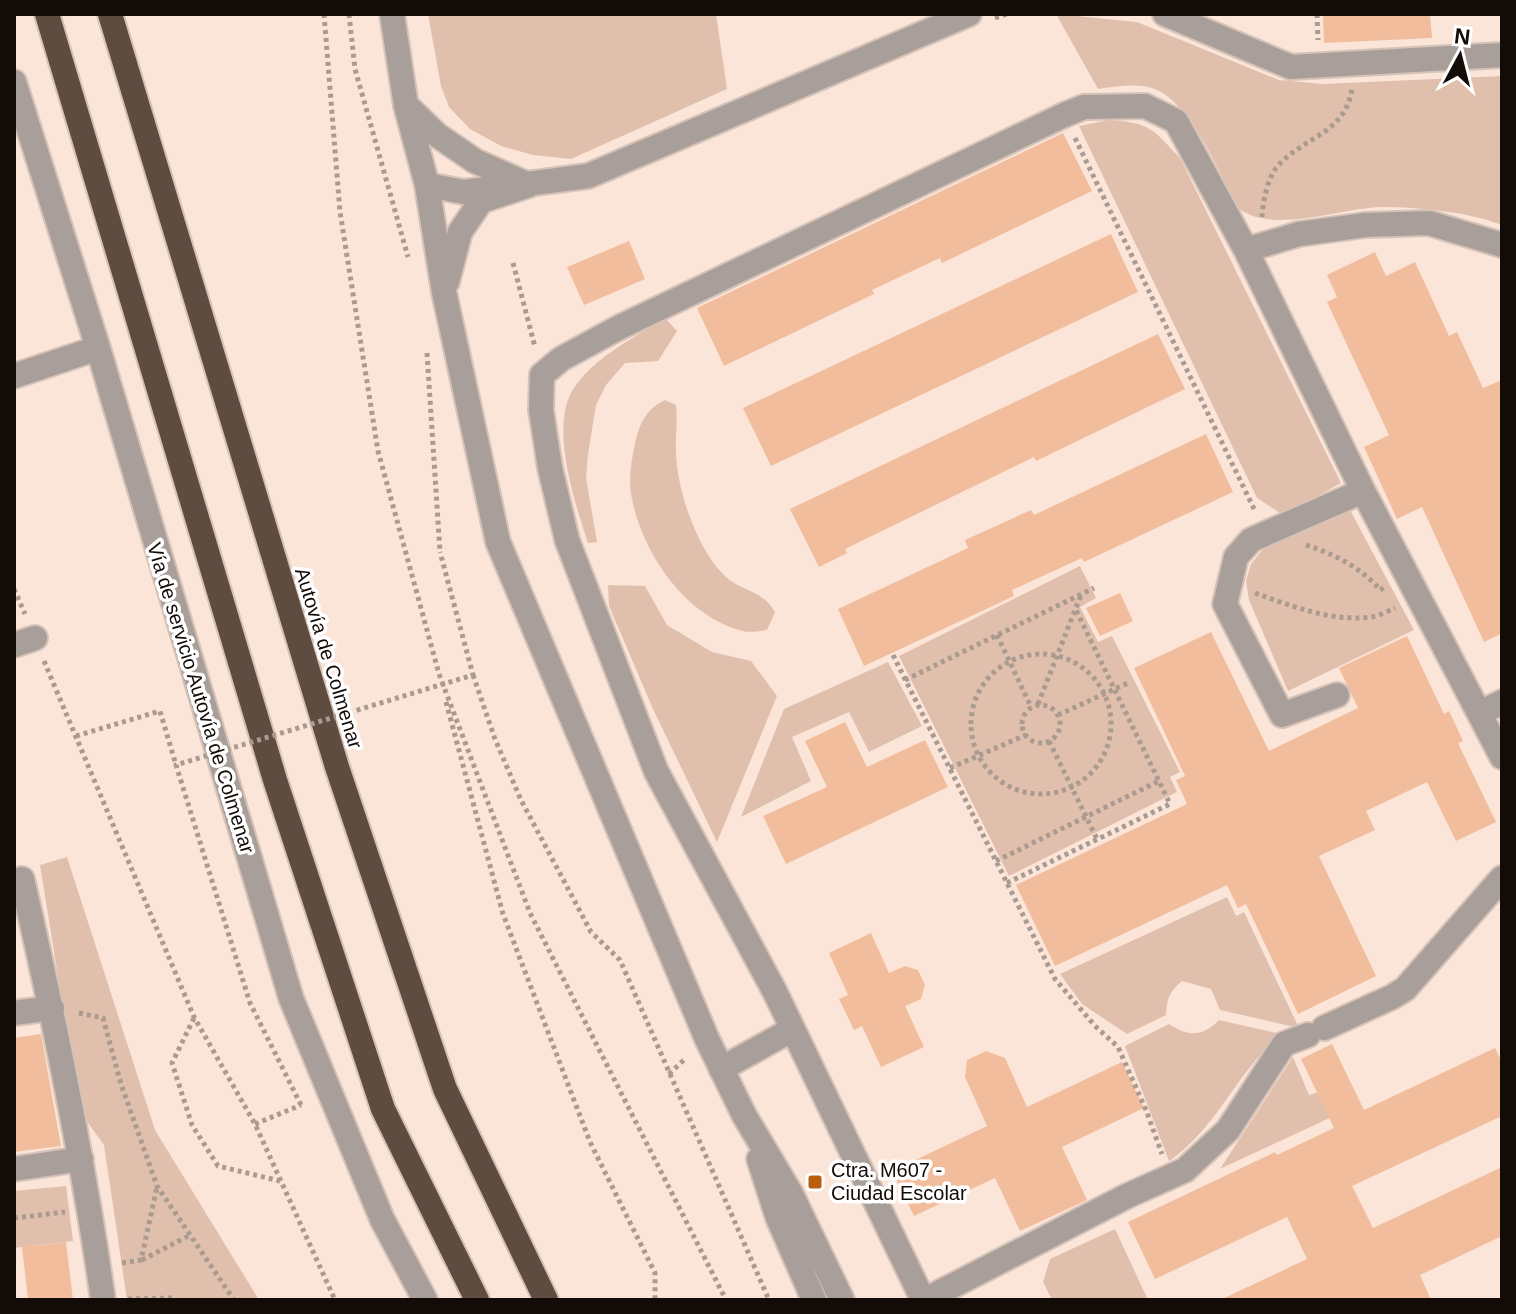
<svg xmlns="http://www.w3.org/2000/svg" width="1516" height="1314" font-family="Arial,sans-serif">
	<rect width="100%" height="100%" fill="#fbe5d8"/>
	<path fill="#e0c0ad" d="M428,14H716L727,89L571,159L533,155L501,146L470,129L449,107L441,86Z
		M1056,14L1137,22L1279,80L1323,84L1502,76V225C1469,212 1417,207 1382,207C1342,208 1280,232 1244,212C1231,205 1228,190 1222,177C1209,149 1183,98 1152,88C1135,83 1115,87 1098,89Z
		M1109,120C1150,123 1152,128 1180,158L1341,483L1283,515L1257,498L1079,126Z
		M665,318L677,331L658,361L625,363L606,385L596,405L588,454L586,478L597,542L588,543C575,503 550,430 572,391C592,358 634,338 665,318Z
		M665,400L676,405C678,423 675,437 676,454C677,489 697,548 722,573C739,592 761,588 775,612L767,630C760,631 750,633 743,631C686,617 643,554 632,499C628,482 631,461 635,444C639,424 646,409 665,400Z
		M1350,510L1414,630L1288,691L1249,600L1246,581L1251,564L1264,548Z
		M1080,566L1096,598L1080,607L1098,642L1112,636L1180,772L1170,777L1177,792L1009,876L899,656Z
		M608,585L645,586L667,625L712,652L751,661L777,696L717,842L653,709L609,606Z
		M888,662L922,726L869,752L849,712L792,737L811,781L741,817L784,709Z
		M67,857L155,1130L259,1300H127L104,1145L80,1112L40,865Z
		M1227,897L1236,916L1244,912L1299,1028L1220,1010L1211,989L1182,981C1169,992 1167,999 1166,1015L1127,1034L1082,1004L1060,974Z
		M1219,1020L1281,1034C1272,1043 1263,1052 1255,1061C1227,1095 1206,1136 1169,1161L1125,1046L1169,1024C1189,1037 1202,1037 1219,1020Z
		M1293,1057L1309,1095L1322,1091L1334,1116L1220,1169Z
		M66,1186L73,1241L14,1248V1191Z
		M1115,1229L1148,1300H1052L1043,1282L1050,1259Z"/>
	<path fill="#f2bd9d" d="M1323,14H1430L1432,38L1324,43Z
		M1063,133L1092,191L942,263L940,258L872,290L874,294L724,366L697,308Z
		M1111,234L1138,292L771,466L743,408Z
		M629,241L645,279L584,305L567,267Z
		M1375,252L1386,276L1415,262L1449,336L1457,332L1483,388L1502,380V633L1484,642L1422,507L1397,519L1364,447L1389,435L1327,302L1337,297L1327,275Z
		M1158,334L1185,389L1036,461L1034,457L845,549L847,553L819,567L790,509Z
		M1206,434L1233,492L1084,562L1082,558L1012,590L1014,596L864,666L838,609L968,548L965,540L1031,510L1034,515Z
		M1120,593L1133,621L1100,636L1086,608Z
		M1211,632L1269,751L1358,708L1339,668L1407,636L1444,714L1449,711L1463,741L1458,743L1496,822L1456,841L1427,782L1366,811L1375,830L1319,856L1376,976L1298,1014L1246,904L1238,908L1227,885L1055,966L1016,885L1187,804L1176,780L1185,776L1134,668Z
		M845,722L867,767L925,740L948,787L786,864L763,816L827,787L805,741Z
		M871,933L889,973L905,966L918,970L925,985L921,999L905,1006L924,1047L881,1067L862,1026L854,1030L839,999L848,995L829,953Z
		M41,1034L61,1146L14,1152V1038Z
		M1332,1044L1364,1110L1495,1048L1502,1062V1116L1352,1186L1373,1228L1502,1167V1236L1420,1275L1431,1300H1220L1307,1259L1287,1217L1155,1279L1128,1222L1275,1152L1277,1155L1334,1128L1301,1059Z
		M986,1051L1005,1058L1027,1107L1122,1062L1144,1108L1062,1147L1087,1200L1020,1231L995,1178L914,1216L892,1171L987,1126L965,1077L967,1060Z
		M66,1242L73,1300H28L22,1247Z"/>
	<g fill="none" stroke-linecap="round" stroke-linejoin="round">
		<g stroke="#d6c2b7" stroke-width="28">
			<path id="minor" d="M392,14L406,106L427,185L444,292L498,542L707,1039L744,1115L791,1194L842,1300
				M1165,14L1291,67L1502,55
				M14,82L98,348L291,998L382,1219L425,1300
				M407,106L437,135L475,161L529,185L481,201L460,232L447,282
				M427,185L464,192L588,176L969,14
				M1246,250L1299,234L1365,225L1429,223L1502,245
				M14,376L98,348
				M14,645L35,638
				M1337,695L1282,715L1225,604L1236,557L1251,540L1363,491
				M1480,713L1502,702
				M22,879C54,1018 83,1158 103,1300
				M14,1013L52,1008
				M1324,1028L1392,997L1405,989L1502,878
				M721,1069L793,1029
				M759,1159L778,1218L814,1300
				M14,1169L81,1159
				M923,1300L775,992L656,771L567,540L550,468L541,410L542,375L561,359L618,328L1064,115L1084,107L1145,106L1176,121L1246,250L1363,491L1502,757
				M925,1300L1127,1196L1185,1170L1228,1130L1284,1044L1308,1035"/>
		</g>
		<g stroke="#d6c2b7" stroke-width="28">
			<path id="highway" d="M47,14L275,780L383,1109L477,1300
				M110,14L337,767L445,1089L546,1300"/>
		</g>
		<path stroke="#ab9a90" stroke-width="5" stroke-dasharray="4 4" stroke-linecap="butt" d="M324,14L340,212L378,451L439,674L530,913L726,1300
			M349,14L355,69L408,257
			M1317,14L1318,40
			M995,18L1007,14
			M1075,138L1255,511
			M1262,217C1263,202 1267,180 1276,168C1301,137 1346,135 1352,88
			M513,263L535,347
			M427,353L440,552
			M1306,545C1334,554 1362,568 1380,590L1385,587
			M14,589L25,614
			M1255,593C1292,606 1331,622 1371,617C1379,616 1388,611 1395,608
			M997,635L1031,707
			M971 724a70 70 0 1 1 140 0a70 70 0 1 1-140 0Z
			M893,655L1055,979L1095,1026L1118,1047L1146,1110L1162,1154
			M44,661L194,1017L255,1124L335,1300
			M473,675L495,739L521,800L591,932L620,960L769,1300
			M905,680L1094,588
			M446,702L503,914L590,1142L655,1273V1300
			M1038,704L1081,595
			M1022 724a19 19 0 1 1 38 0a19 19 0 1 1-38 0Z
			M1058,715L1130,682
			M76,736L160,711L176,765
			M1049,741L1097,839
			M950,768L1026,735
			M996,861L1159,781
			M1007,883L1170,804L1076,610
			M79,1013L103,1018L121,1084L157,1186L234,1300
			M194,1018L172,1063L192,1125L218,1166L280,1181
			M669,1074L686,1058
			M255,1124L301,1105
			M14,1218L65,1212
			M142,1260L190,1235
			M122,1263L141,1260L157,1187
			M128,1299L172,1298L173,1300"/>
		<use href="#minor" stroke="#a89f9a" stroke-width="24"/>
		<use href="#highway" stroke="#5e4c41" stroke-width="24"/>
		<path stroke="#ab9a90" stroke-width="5" stroke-dasharray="4 4" stroke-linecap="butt" d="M301,1105L250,1003L176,765L473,675L440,552"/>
	</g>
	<rect fill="#bb5e10" stroke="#fff" stroke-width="3" x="807" y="1174" width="16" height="16" rx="4"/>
	<g text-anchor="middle" stroke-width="7" stroke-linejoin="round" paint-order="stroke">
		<g font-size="20" fill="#120b07" stroke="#fff">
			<text transform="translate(329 658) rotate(73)" y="7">Autovía de Colmenar</text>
			<text transform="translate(201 698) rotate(73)" y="7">Vía de servicio Autovía de Colmenar</text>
		</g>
		<g font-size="20" fill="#120b07" stroke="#fff" text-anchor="start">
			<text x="831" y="1177">Ctra. M607 -<tspan x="831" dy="23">Ciudad Escolar</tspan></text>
		</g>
	</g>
	<rect width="1516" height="1314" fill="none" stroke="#120b07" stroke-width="32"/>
	<g transform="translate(1460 56) rotate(7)" stroke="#ffffff" stroke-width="6" paint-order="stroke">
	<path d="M0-6L14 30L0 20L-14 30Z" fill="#120b07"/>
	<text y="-12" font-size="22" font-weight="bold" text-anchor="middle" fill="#120b07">N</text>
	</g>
</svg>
